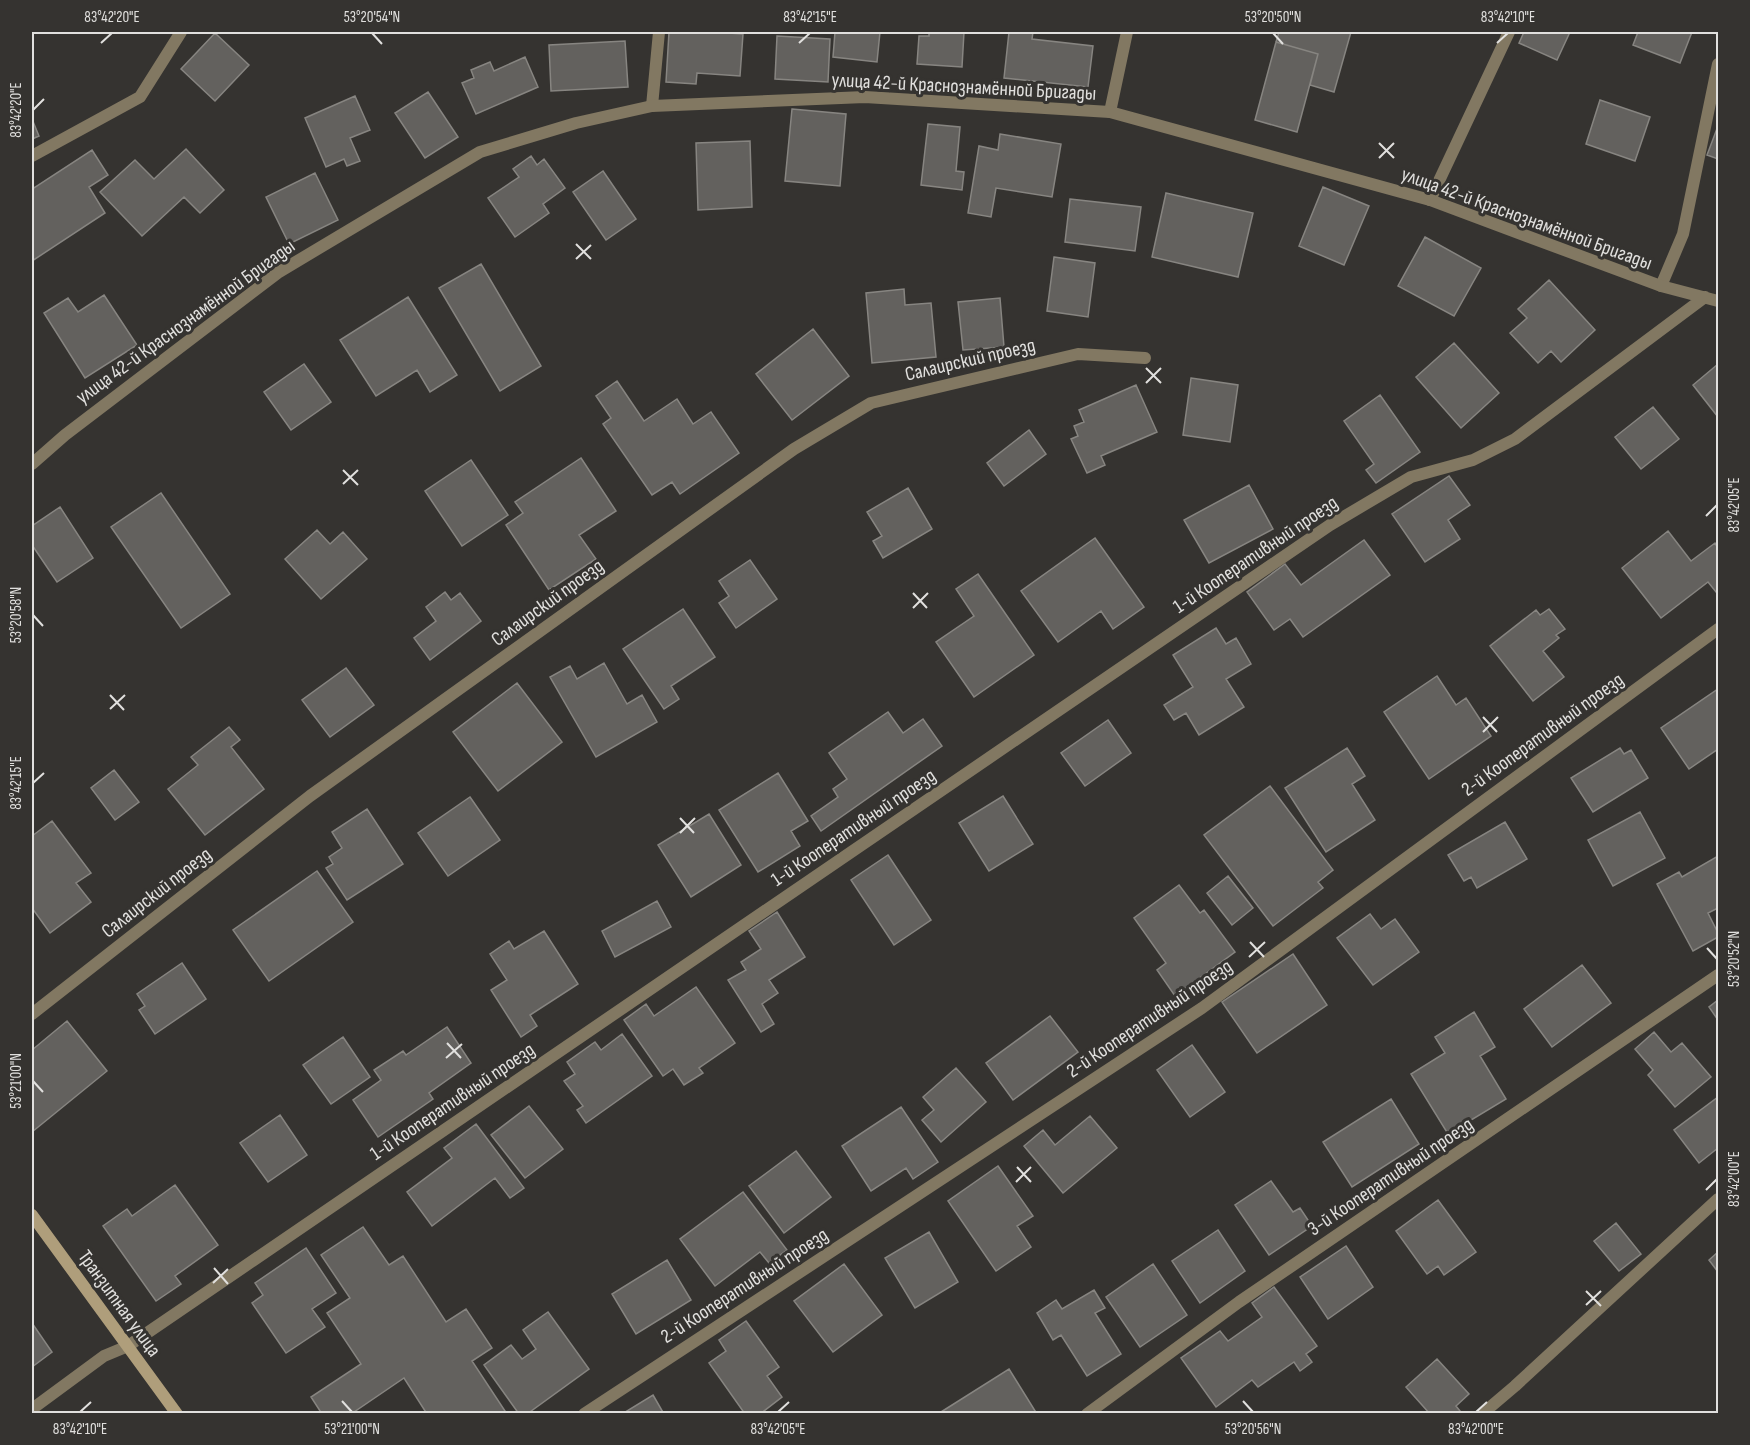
<svg xmlns="http://www.w3.org/2000/svg" width="1750" height="1445" font-family="'Sofia Sans Condensed',sans-serif">
	<rect width="100%" height="100%" fill="#353330"/>
	<path fill="#63615e" stroke="#878581" stroke-width="1.5" d="M669,32H713L743,34L740,76L697,73L696,84L666,82Z
		M835,32H880L877,62L833,57Z
		M929,32H964L962,67L917,64L919,36H929Z
		M1009,32H1033L1032,39L1093,46L1088,87L1004,78Z
		M1279,32H1351L1334,92L1310,85L1318,54L1276,42Z
		M1524,32H1570L1557,60L1519,43Z
		M1638,32H1692L1680,63L1633,45Z
		M215,33L249,65L215,101L181,69Z
		M777,36L830,39L828,82L775,79Z
		M625,41L628,87L551,91L549,45Z
		M1276,42L1318,54L1297,132L1255,120Z
		M525,57L538,87L476,114L462,83L474,78L471,70L490,62L494,71Z
		M428,92L458,137L425,158L395,113Z
		M355,96L370,130L350,138L360,161L347,166L344,159L326,167L305,118Z
		M1600,100L1650,117L1635,161L1586,144Z
		M792,109L846,114L840,186L785,181Z
		M32,119L39,136L32,139Z
		M928,124L960,127L956,171L964,172L962,190L921,185Z
		M1718,126V159L1707,155Z
		M1000,134L1061,144L1052,197L996,188L991,217L968,213L979,146L998,150Z
		M750,141L752,207L698,210L696,143Z
		M186,149L224,190L200,213L184,197L142,236L100,192L135,160L154,179Z
		M92,150L108,175L89,187L105,213L32,261V184L34,188Z
		M531,156L537,165L544,159L565,188L543,204L549,213L515,237L488,198L519,177L513,169Z
		M603,171L636,219L606,240L573,192Z
		M315,173L338,220L289,244L266,197Z
		M1323,187L1369,206L1344,265L1299,246Z
		M1166,193L1253,213L1238,277L1152,257Z
		M1070,199L1141,207L1135,251L1065,242Z
		M1425,237L1481,268L1454,316L1398,286Z
		M1054,257L1095,263L1088,317L1047,311Z
		M481,264L541,366L500,391L439,288Z
		M1549,280L1595,330L1561,362L1551,351L1538,363L1510,333L1527,318L1518,309Z
		M904,289L905,305L931,303L936,357L872,363L866,293Z
		M104,295L137,345L85,378L44,313L68,298L78,312Z
		M408,297L457,375L430,392L417,370L376,396L340,340Z
		M1000,298L1004,347L963,350L958,302Z
		M813,329L849,376L792,420L756,374Z
		M1454,343L1499,393L1461,428L1416,377Z
		M304,364L331,402L291,430L264,392Z
		M1718,364V417L1693,385Z
		M1191,378L1238,385L1230,442L1183,435Z
		M617,381L644,421L677,399L693,424L711,412L739,453L680,494L672,482L652,495L603,424L611,418L596,396Z
		M1136,385L1157,432L1101,456L1105,465L1087,473L1071,439L1078,436L1074,426L1084,422L1079,410Z
		M1380,395L1420,452L1376,483L1366,470L1374,464L1344,421Z
		M1653,407L1679,439L1641,469L1615,437Z
		M1029,430L1046,454L1004,486L987,463Z
		M581,458L616,511L579,535L596,559L549,590L506,525L523,513L515,502Z
		M471,460L508,515L462,546L425,491Z
		M1449,476L1470,505L1448,520L1460,539L1425,562L1392,514Z
		M1249,485L1273,529L1209,563L1184,520Z
		M908,488L932,529L883,558L873,541L882,536L867,512Z
		M161,493L230,594L181,628L111,527Z
		M60,507L93,558L57,582L32,545V526Z
		M317,530L330,544L343,532L367,559L321,599L285,559Z
		M1668,531L1691,561L1715,543L1718,548V590L1716,592L1708,582L1661,618L1622,568Z
		M1095,538L1144,607L1113,629L1101,611L1058,642L1021,591Z
		M1364,540L1390,575L1303,637L1290,619L1274,630L1247,592L1285,564L1301,585Z
		M750,560L777,599L736,628L719,603L729,596L719,581Z
		M978,574L1034,655L974,697L936,642L974,616L956,589Z
		M445,592L451,600L460,593L481,621L430,660L414,638L436,621L426,607Z
		M683,609L715,657L671,686L679,699L664,709L623,649Z
		M1549,609L1565,629L1556,635L1559,638L1543,651L1564,677L1533,701L1490,646L1536,610L1540,615Z
		M1216,628L1226,644L1236,638L1251,664L1226,679L1244,707L1199,735L1186,713L1174,720L1164,705L1193,687L1173,655Z
		M604,663L627,704L642,695L657,722L596,757L550,677L570,666L577,679Z
		M346,668L374,705L330,737L302,700Z
		M1437,676L1456,705L1466,698L1491,736L1429,779L1384,712Z
		M517,683L562,742L498,791L453,732Z
		M1718,689V749L1689,769L1661,728Z
		M888,712L903,733L923,719L942,746L821,831L811,816L838,797L833,789L847,779L829,753Z
		M1108,720L1131,753L1085,786L1061,753Z
		M229,727L240,740L231,747L264,789L205,835L168,789L198,765L191,757Z
		M1347,748L1365,776L1352,784L1375,820L1326,852L1285,788Z
		M1620,748L1624,754L1631,750L1648,778L1593,812L1571,778Z
		M114,770L139,802L115,820L91,788Z
		M778,773L808,821L791,831L800,846L758,872L719,810Z
		M1270,786L1333,870L1318,882L1323,888L1273,926L1204,835Z
		M1003,796L1033,844L989,871L959,823Z
		M470,797L500,840L448,876L418,833Z
		M367,809L403,864L347,900L326,868L333,864L329,857L342,848L332,832Z
		M1640,812L1665,858L1613,886L1588,840Z
		M709,814L741,865L691,897L658,845Z
		M52,821L91,873L76,883L91,902L50,933L32,908V836Z
		M1505,822L1527,859L1477,888L1471,877L1464,881L1448,855Z
		M888,855L931,920L894,945L851,880Z
		M1718,856V908L1708,913L1718,933V937L1693,951L1657,884L1679,872L1682,877Z
		M317,871L353,922L269,981L233,930Z
		M1228,876L1253,908L1232,925L1207,893Z
		M1179,885L1200,913L1204,910L1235,952L1175,996L1157,970L1166,963L1134,918Z
		M657,901L671,927L615,957L602,931Z
		M777,912L805,957L769,980L778,993L762,1004L774,1024L761,1032L728,980L746,970L741,962L761,949L749,931Z
		M1370,914L1381,929L1395,919L1419,952L1373,985L1337,938Z
		M544,931L578,984L530,1015L537,1026L521,1037L491,990L507,980L490,954L509,941L514,949Z
		M1293,954L1327,1005L1257,1053L1222,1002Z
		M182,963L206,999L155,1034L139,1010L145,1006L137,994Z
		M1582,965L1611,1003L1552,1047L1524,1009Z
		M696,987L735,1043L699,1068L703,1073L684,1085L673,1069L663,1076L624,1020L646,1004L654,1016Z
		M1718,1000V1020L1709,1007Z
		M1474,1012L1495,1047L1480,1056L1506,1099L1448,1134L1411,1074L1445,1053L1435,1037Z
		M1050,1016L1078,1052L1013,1100L986,1063Z
		M67,1021L107,1071L32,1132V1050Z
		M447,1027L471,1063L429,1093L433,1099L378,1137L353,1100L381,1080L374,1070L403,1051L406,1055Z
		M1654,1032L1671,1052L1682,1043L1711,1077L1675,1107L1648,1075L1653,1070L1635,1049Z
		M622,1034L652,1076L586,1123L577,1110L583,1106L564,1081L575,1074L567,1062L595,1042L601,1050Z
		M343,1037L370,1077L331,1104L303,1065Z
		M1192,1045L1225,1092L1190,1117L1157,1070Z
		M956,1068L986,1102L941,1142L922,1120L934,1110L923,1097Z
		M1718,1097V1148L1699,1163L1674,1130Z
		M1391,1099L1419,1144L1352,1187L1323,1142Z
		M529,1106L563,1149L525,1178L491,1135Z
		M901,1107L938,1162L913,1179L906,1168L871,1191L842,1146Z
		M280,1115L307,1155L268,1182L240,1143Z
		M1090,1116L1117,1148L1063,1193L1024,1146L1043,1130L1055,1145Z
		M476,1124L524,1188L510,1198L495,1178L432,1226L407,1192L452,1158L444,1148Z
		M796,1151L831,1197L784,1233L749,1186Z
		M998,1166L1033,1216L1017,1226L1031,1247L996,1271L948,1201Z
		M1271,1181L1293,1212L1300,1208L1312,1226L1269,1255L1235,1205Z
		M175,1185L218,1245L175,1276L181,1284L156,1301L103,1226L127,1209L132,1216Z
		M743,1192L787,1250L769,1263L760,1252L715,1286L680,1239Z
		M1438,1200L1476,1252L1444,1275L1438,1266L1427,1274L1396,1231Z
		M1616,1223L1641,1254L1619,1271L1594,1241Z
		M363,1227L389,1265L403,1256L446,1322L466,1309L492,1348L472,1361L507,1414H427L404,1378L351,1414H322L311,1397L361,1364L327,1313L350,1298L321,1255Z
		M1218,1230L1245,1271L1200,1303L1172,1261Z
		M929,1232L958,1282L915,1308L885,1258Z
		M1346,1246L1373,1287L1328,1319L1300,1277Z
		M306,1248L336,1293L312,1309L325,1327L286,1353L252,1303L263,1295L255,1283Z
		M1718,1252V1272L1709,1260Z
		M667,1260L691,1300L636,1334L612,1294Z
		M844,1264L882,1315L833,1352L794,1301Z
		M1153,1264L1187,1315L1140,1347L1106,1297Z
		M1274,1287L1317,1346L1306,1354L1312,1362L1300,1371L1294,1362L1258,1387L1252,1380L1216,1407L1181,1358L1220,1331L1228,1341L1262,1317L1252,1303Z
		M1094,1290L1105,1308L1095,1313L1121,1354L1087,1376L1061,1335L1053,1340L1037,1313L1056,1300L1062,1309Z
		M548,1312L589,1369L527,1414H519L484,1365L511,1345L522,1359L536,1349L523,1330Z
		M746,1321L779,1367L767,1376L782,1397L760,1414H745L709,1363L726,1351L719,1340Z
		M32,1323L52,1352L32,1367Z
		M1437,1359L1469,1394L1456,1406L1460,1411L1457,1414H1430L1406,1387Z
		M1009,1369L1037,1414H943L941,1412Z
		M653,1395L664,1414H622Z"/>
	<g fill="none" stroke-linecap="round" stroke-linejoin="round">
		<path stroke="#827862" stroke-width="12" d="M652,106L659,32
			M1110,112L1127,32
			M1430,200L1509,32
			M1661,286L1683,234L1718,64"/>
		<path stroke="#827862" stroke-width="12" d="M32,156L140,97L181,32
			M32,464L65,435L279,272L480,152L576,123L652,106L865,97L1110,112L1430,200L1661,286L1718,301
			M32,1014L310,796L794,449L871,403L1078,354L1145,358
			M32,1409L104,1356L128,1346L1330,525L1411,477L1473,460L1515,439L1705,297
			M584,1414L1202,1008L1718,629
			M1087,1414L1239,1302L1718,975
			M1482,1414L1515,1386L1718,1199"/>
		<path stroke="#af9e7b" stroke-width="12" d="M32,1215L177,1414"/>
	</g>
	<path fill="none" stroke="#e1e0de" stroke-width="2" d="M372,33L382,44M1273,33L1283,44M101,43L112,33M799,43L810,33M1497,43L1508,33M33,110L44,99M1379,143L1394,158M1379,158L1394,143M576,244L591,259M576,259L591,245M1146,368L1161,383M1146,383L1161,368M343,470L358,485M343,484L358,470M1706,516L1717,505M913,593L927,608M913,608L928,593M33,615L43,626M110,695L124,710M110,709L125,695M1483,717L1497,732M1483,732L1498,717M33,783L44,773M680,818L694,833M680,833L695,818M1250,942L1264,957M1707,948L1717,959M1249,957L1265,942M447,1043L461,1058M446,1058L462,1044M33,1081L43,1092M1017,1167L1031,1182M1016,1182L1031,1167M1706,1190L1717,1179M214,1268L228,1284M213,1283L228,1269M1586,1291L1601,1306M1586,1305L1601,1291M342,1401L352,1412M1243,1401L1253,1412M80,1412L91,1402M778,1412L789,1402M1476,1412L1487,1402"/>
	<g text-anchor="middle" stroke-width="6" stroke-linejoin="round" paint-order="stroke">
		<g font-size="20" fill="#e1e0de" stroke="#353330">
			<text transform="translate(964 86) rotate(3)" y="7">улица 42-й Краснознамённой Бригады</text>
			<text transform="translate(1527 218) rotate(20)" y="7">улица 42-й Краснознамённой Бригады</text>
			<text transform="translate(185 321) rotate(-36)" y="7">улица 42-й Краснознамённой Бригады</text>
			<text transform="translate(970 359) rotate(-13)" y="7">Салаирский проезд</text>
			<text transform="translate(1255 554) rotate(-34)" y="7">1-й Кооперативный проезд</text>
			<text transform="translate(547 602) rotate(-36)" y="7">Салаирский проезд</text>
			<text transform="translate(1542 734) rotate(-36)" y="7">2-й Кооперативный проезд</text>
			<text transform="translate(853 827) rotate(-34)" y="7">1-й Кооперативный проезд</text>
			<text transform="translate(156 892) rotate(-38)" y="7">Салаирский проезд</text>
			<text transform="translate(1149 1018) rotate(-34)" y="7">2-й Кооперативный проезд</text>
			<text transform="translate(452 1101) rotate(-34)" y="7">1-й Кооперативный проезд</text>
			<text transform="translate(1390 1176) rotate(-34)" y="7">3-й Кооперативный проезд</text>
			<text transform="translate(744 1285) rotate(-33)" y="7">2-й Кооперативный проезд</text>
			<text transform="translate(120 1303) rotate(54)" y="7">Транзитная улица</text>
		</g>
	</g>
	<rect width="1750" height="1445" fill="none" stroke="#353330" stroke-width="66"/>
	<rect x="33" y="33" width="1684" height="1379" fill="none" stroke="#e1e0de" stroke-width="2"/>
	<g font-size="15" text-anchor="middle" fill="#e1e0de">
		<text x="112" y="22">83°42'20"E</text>
		<text x="372" y="22">53°20'54"N</text>
		<text x="810" y="22">83°42'15"E</text>
		<text x="1273" y="22">53°20'50"N</text>
		<text x="1508" y="22">83°42'10"E</text>
		<text transform="translate(16 110) rotate(-90)" y="5">83°42'20"E</text>
		<text transform="translate(1734 505) rotate(-90)" y="5">83°42'05"E</text>
		<text transform="translate(16 615) rotate(-90)" y="5">53°20'58"N</text>
		<text transform="translate(16 783) rotate(-90)" y="5">83°42'15"E</text>
		<text transform="translate(1734 959) rotate(-90)" y="5">53°20'52"N</text>
		<text transform="translate(16 1081) rotate(-90)" y="5">53°21'00"N</text>
		<text transform="translate(1734 1179) rotate(-90)" y="5">83°42'00"E</text>
		<text x="80" y="1434">83°42'10"E</text>
		<text x="352" y="1434">53°21'00"N</text>
		<text x="778" y="1434">83°42'05"E</text>
		<text x="1253" y="1434">53°20'56"N</text>
		<text x="1476" y="1434">83°42'00"E</text>
	</g>
</svg>
